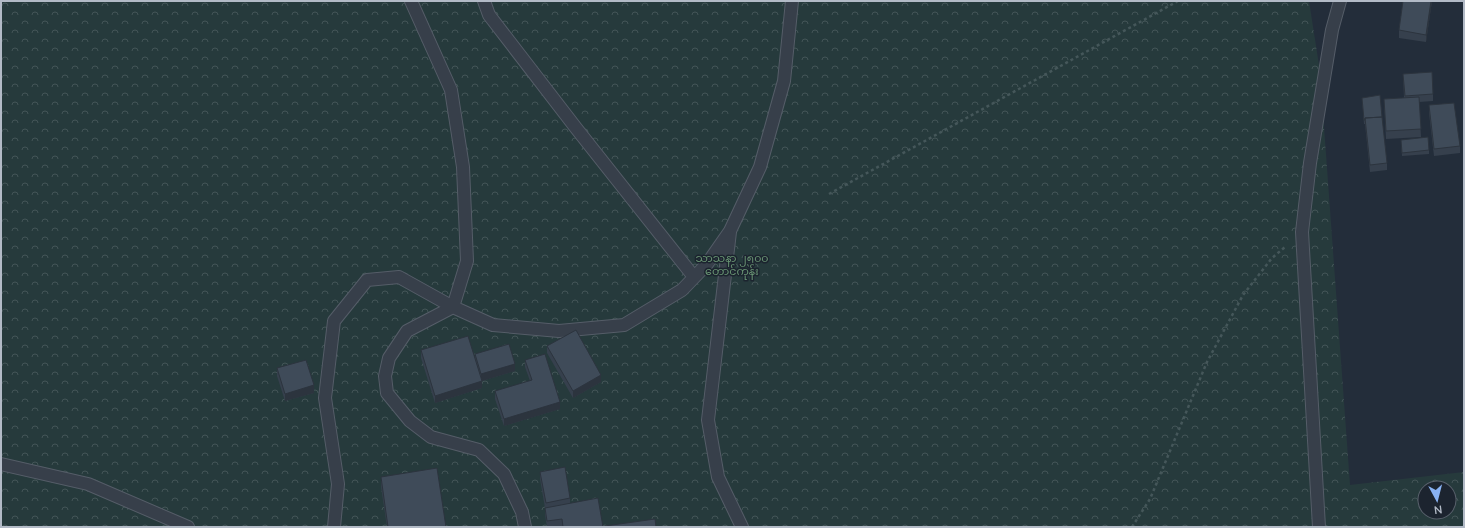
<svg xmlns="http://www.w3.org/2000/svg" width="1465" height="528" font-family="'Nunito Sans','Noto Sans Myanmar',sans-serif">
	<defs>
		<pattern id="forest-crowns" width="20" height="18" patternUnits="userSpaceOnUse"><rect width="20" height="18" fill="#263a3c"/><path d="M2 6a3 3 0 1 1 6 0M12 15a3 3 0 1 1 6 0" fill="none" stroke="#435457"/></pattern>
	</defs>
	<rect width="100%" height="100%" fill="#232d3a"/>
	<path fill="url(#forest-crowns)" fill-rule="evenodd" d="M1,1H1309L1320,72L1350,485L1464,472V527H1ZM1425,488H1449V512H1425Z"/>
	<g fill="none" stroke-linecap="round" stroke-linejoin="round">
		<g stroke="#555d68" stroke-width="14">
			<path id="service" d="M411,1L451,90L463,167L467,261L453,307L407,331L389,358L385,376L387,393L410,421L431,437L479,450L504,474L522,512L525,527
				M484,1L489,15L576,128L694,277
				M730,232L708,420L718,477L742,527
				M1,464L88,484L188,527
				M334,527L338,484L325,398L334,321L367,280L399,277L453,307L493,325L559,331L624,325L682,290L707,264L730,231L760,167L784,81L792,1
				M1319,527L1302,232L1310,163L1332,30L1340,1"/>
		</g>
		<path stroke="#45575a" stroke-width="2.5" stroke-dasharray="3 3" stroke-linecap="butt" d="M829,194L1178,1
			M1132,527L1150,499L1207,362L1243,295L1272,258L1285,247"/>
		<use href="#service" stroke="#373f4a" stroke-width="12"/>
	</g>
	<path fill="#36404d" d="M1403,1H1432L1426,42L1399,38V30Z
		M1403,74L1433,94V101L1419,102L1421,137L1386,139L1384,99L1404,98Z
		M1362,98L1382,120L1387,163V170L1370,172L1365,124H1364Z
		M1429,105L1460,146V153L1434,156L1429,113Z
		M1401,140L1429,150V154L1402,156Z
		M547,346L601,382L573,398L547,353Z
		M421,350L475,360V354L515,371L482,381V388L435,403L421,358Z
		M525,360L560,409L504,426L495,399V391L530,381L525,367Z
		M277,368L314,393L285,401L277,376Z
		M540,472L570,498V503L603,527H562V526L557,527H547L545,515V508L540,479Z
		M381,477L446,527H387L381,487Z"/>
	<path fill="#2c343e" d="M1431,1H1432L1426,42V35Z
		M515,364V371L482,381V388L435,403V396L481,381V374Z
		M601,375V382L573,398V391Z
		M314,385V393L285,401V394Z
		M560,402V409L504,426V419Z"/>
	<path fill="#3f4b59" stroke="#2c343e" d="M1403,1H1431L1426,35L1399,30Z
		M1432,72L1433,94L1405,96L1403,74Z
		M1380,95L1382,117L1365,118V120H1364L1362,98Z
		M1419,97L1421,129L1386,131L1384,99Z
		M1454,103L1460,146L1434,149L1429,105Z
		M1382,117L1387,163L1370,165L1365,118Z
		M1428,137L1429,150L1402,153L1401,140Z
		M576,330L601,375L573,391L547,346Z
		M468,336L482,381L435,396L421,350Z
		M509,344L515,364L481,374L475,354Z
		M545,354L560,402L504,419L495,391L532,380L525,360Z
		M306,360L314,385L285,394L277,368Z
		M565,467L570,498L546,503L540,472Z
		M437,468L446,527H388L381,477Z
		M598,498L603,527H563L562,519L547,521L545,508Z
		M655,519L656,527H605V526Z"/>
	<g text-anchor="middle" stroke-width="3" stroke-linejoin="round" paint-order="stroke">
		<g font-size="11" fill="#6a9674" stroke="#1c242f">
			<text x="732" y="262">သာသနာ ၂၅၀၀<tspan x="732" dy="13">တောင်ကုန်း</tspan></text>
		</g>
	</g>
	<rect width="1465" height="528" fill="none" stroke="#b2bac6" stroke-width="4"/>
	<g transform="translate(1437 500) rotate(173)"><circle r="19" fill="#1c242f" stroke="#58606b"/>
	<path d="M0-3L7 15L0 10L-7 15Z" fill="#89b2f3"/>
	<text y="-6" font-size="11" font-weight="bold" text-anchor="middle" fill="#b2bac6">N</text>
	</g>
</svg>
